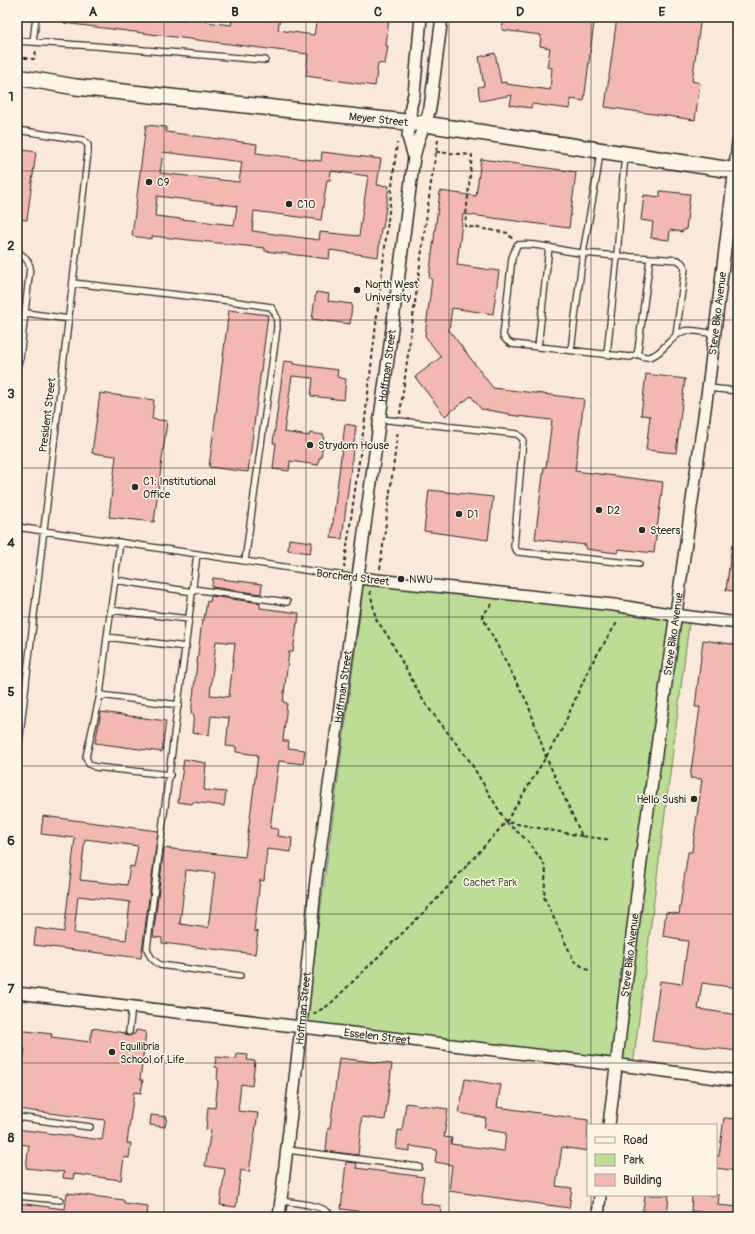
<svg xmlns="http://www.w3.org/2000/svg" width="755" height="1234" font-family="Pangolin,sans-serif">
	<rect width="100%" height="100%" fill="#fae9db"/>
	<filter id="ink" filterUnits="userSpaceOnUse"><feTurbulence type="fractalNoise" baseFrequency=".025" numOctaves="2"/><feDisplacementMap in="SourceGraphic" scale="8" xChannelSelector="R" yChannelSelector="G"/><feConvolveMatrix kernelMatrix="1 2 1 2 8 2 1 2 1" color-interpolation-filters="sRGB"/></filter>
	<g filter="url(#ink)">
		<path fill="#bddc95" stroke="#748460" d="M364,576L690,616L633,1066L305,1025L360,615Z"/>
		<path fill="#f4b8b3" stroke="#2b2b2b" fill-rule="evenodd" d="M65,17H163L184,20V17H207L206,22L231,25L232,17H280L278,30L314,35L317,17H389L386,46H388L385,64L378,63L375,86L306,76L308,54L64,23Z
			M504,17H572V20L594,23L584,101L571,99L570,109L532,104L531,108L510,105L512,95L480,101L478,87L484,86L479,57L495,53L501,83L506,82V84L550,90L552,68L547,67L550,48L540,46L541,35L502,30Z
			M617,17H701L692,81L700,83L695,120L605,107Z
			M146,125L166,127V132L257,144L256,153L321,161L322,152L381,159L377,185L389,186L383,228H381L378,257L330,250L329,259L265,251V248L152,236V239L132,236ZM163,152L242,162L239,182L160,173ZM331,171L368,176L359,236L320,232L319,240L252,231L254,211L321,220L327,180H330ZM157,196L237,206L234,225L155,216Z
			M17,149L36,152L27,220L17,219Z
			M481,159L576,172L569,228L463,214L457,265L499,271L493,314L452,308L449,330L493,388L584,399L575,471L663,482L654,553L618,549L617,553L586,549V545L535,539L544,467H546L552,420L509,415L510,414L481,409L471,396L445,416L415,377L441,357L425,336L432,279L429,278L440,191L476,196Z
			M660,191L690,194L686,230H683L682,232L670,230L669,240L651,238L653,222L641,220L644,195L660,197Z
			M316,292L329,294L328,301L352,304L350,324L312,319Z
			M229,310L268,315L248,472L209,467Z
			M284,361L294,362L293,364L338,370L337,377L346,379L344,400L311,396L313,378L292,376L284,432L309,436L310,433L324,435L321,458H319L318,465L290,461L289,471L273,469L276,443H273Z
			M646,374L685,379L676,453L646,450L650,416L641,415Z
			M100,393L154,400L152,419L167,421L154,522L109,517L116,456L92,453Z
			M345,424L356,426L342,539L331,538Z
			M429,490L493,497L488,540L424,531Z
			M289,539L312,542L310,553L288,550Z
			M732,544H738V592L726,590Z
			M213,578L262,584L261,594L212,587Z
			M211,596L260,603V608L299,613L298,623H297L293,652H289L283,702L287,703L283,741H289L288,748L305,750L303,764L279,761L270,828L278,829L277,836L292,838L291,852L267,849L264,881L260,880L254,931L258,932L255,954L162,943V938L153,937L164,848L245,857L258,755L236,752V747L226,746L229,718L211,716L209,735L192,733L194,714H191L202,620H204L207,601L210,602ZM216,641L235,643L229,697L210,695ZM186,870L215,873L208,928L180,924Z
			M703,640L738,645V695L735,718L738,719V988L702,983L698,1009L738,1015V1051L652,1041L660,981L682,984L688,941L679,940L680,939L663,936L666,912L679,914L688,852H692L702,779L690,778L700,707H695Z
			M101,712L166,721L162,752L95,743Z
			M184,759L206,763L204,790L226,792L224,806L193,802L192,804L178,802Z
			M43,816L158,831L141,958L34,945L36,928L64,932L75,838L41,834ZM85,839L138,846L134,867L130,866L127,885L80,880ZM78,896L130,902L126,940L74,933Z
			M92,1028L125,1033L126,1035L129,1036L133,1034H135L136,1030L146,1032L140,1080H143L141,1093L134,1092L127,1143H131L129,1158L124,1157L121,1180L74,1174L73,1179L63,1178L64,1172L26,1168L29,1145L17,1144V1129L102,1140L105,1120L17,1109V1080H18L19,1071H21L25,1049L17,1048V1030L52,1034L51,1037L90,1042Z
			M237,1054L248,1055L247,1060L255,1061L252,1086L241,1084L238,1111L258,1113L249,1172L241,1170L236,1207L220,1205L225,1169L205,1166L211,1130L206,1129L208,1107L215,1108L218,1081H217L218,1068L215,1067L216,1057L236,1059Z
			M339,1058L392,1064L385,1120L362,1117L358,1155L326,1151L328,1128H330Z
			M465,1079L501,1085L497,1107L588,1120L587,1151L562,1147L556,1186L572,1188L569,1208L449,1191L452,1165L435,1162L437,1150L410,1146V1151L396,1149L398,1130L402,1131L406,1103L448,1109L444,1137L452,1138L451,1144L504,1151L506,1133L487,1130L488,1129L484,1128L486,1118L459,1113Z
			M151,1115L167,1117L165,1127L150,1125Z
			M724,1118L738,1119V1138H736L733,1158L738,1159V1171L716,1168V1156H719Z
			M346,1162L357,1163L356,1168L424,1177L420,1203L441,1206L440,1217H398L389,1216V1217H379V1214L341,1209Z
			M67,1193L124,1200V1203L148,1206L147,1217H32L17,1215V1203L65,1209Z
			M645,1195H669L667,1217H642Z
			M692,1195H719L718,1205L738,1207V1216L691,1211Z"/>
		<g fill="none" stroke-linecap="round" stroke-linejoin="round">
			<g stroke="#2b2b2b" stroke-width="8">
				<path id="lane" d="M17,41L95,46L265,60
					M33,42L36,17
					M17,130L83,140L88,145V152L17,760
					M600,151L597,174L583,253C561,252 539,242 517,245L512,258L503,336L507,341L512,344L630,357L637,354L638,350L650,258L617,256L623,177L625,155
					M17,252C24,256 28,259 30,267L20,358L17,366
					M650,258L678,260L682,263L685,268L676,335
					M73,283L231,301L271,307C277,314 277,319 277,328L245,561
					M26,313L69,319
					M538,347L549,247
					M571,350L583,253L617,256L607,354
					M637,354C640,355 643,357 646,357C659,359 671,335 684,331C692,329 706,333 715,334
					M708,388L738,391
					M380,419L517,434L523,439L514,547L518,552L639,564
					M17,527L358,578
					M120,542L107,637L100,695L86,757L89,764L95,767L170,775
					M197,554L147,948C149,957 153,960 160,965L240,976
					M115,580L193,592
					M193,589L287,602
					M110,610L189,619
					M107,637L186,647
					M100,695L179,705
					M129,1032L132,1006
					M17,1117L90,1127
					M288,1150L419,1167
					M17,1196L60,1200
					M281,1201C294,1203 319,1204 329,1213L330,1217"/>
			</g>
			<g stroke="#2b2b2b" stroke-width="14">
				<g id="street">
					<path d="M414,157L408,137L411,106L414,94L421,17"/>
					<path d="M358,578L614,605L675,615L738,623"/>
					<path id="s1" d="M17,993L636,1067L738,1081"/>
					<path id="s2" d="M609,1125L643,845L708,388L738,143"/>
					<path id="s3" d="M279,1217L301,1027L316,880L389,352L414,157L419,138L425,124L430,108L442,17"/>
					<path d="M598,1217L600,1195"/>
				</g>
			</g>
			<g stroke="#2b2b2b" stroke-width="18">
				<g id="secondary">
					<path id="s4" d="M17,77L76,87L425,124L738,171"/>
				</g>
			</g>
			<path stroke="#2b2b2b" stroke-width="2" stroke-dasharray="4 3" stroke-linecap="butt" d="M17,57L34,59L36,51
				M436,152L472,155L465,226L508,233L513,240
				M400,414L431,183L438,140
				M344,568L365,419L397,143
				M380,569L398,430
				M370,591L376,619L389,638L424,702L469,760L506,822
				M492,604L482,616L528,704L546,757L582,836L611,840
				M582,836L506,822L528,841L546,867L544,897L574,961L591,972
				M313,1014L329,1005L435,901L506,822L546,757L563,727L590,666L618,621"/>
			<use href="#lane" stroke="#fcf5e5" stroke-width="5.5"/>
			<use href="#street" stroke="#fcf5e5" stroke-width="11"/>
			<use href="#secondary" stroke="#fcf5e5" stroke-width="15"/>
		</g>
	</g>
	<path fill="none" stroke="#2b2b2b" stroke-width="1" stroke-opacity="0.55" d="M164,17V1217M306,17V1217M449,17V1217M591,17V1125M17,171H738M17,320H738M17,468H738M17,617H738M17,766H738M17,914H738M17,1063H738M591,1195V1217"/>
	<g fill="#2b2b2b" stroke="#fcf5e5" stroke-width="1.5">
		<circle cx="149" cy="182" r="4"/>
		<circle cx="289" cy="204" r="4"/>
		<circle cx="357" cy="290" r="4"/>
		<circle cx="310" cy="445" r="4"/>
		<circle cx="135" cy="487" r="4"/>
		<circle cx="599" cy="510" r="4"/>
		<circle cx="459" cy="514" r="4"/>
		<circle cx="642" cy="530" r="4"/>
		<circle cx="401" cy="579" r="4"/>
		<circle cx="694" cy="799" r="4"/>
		<circle cx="112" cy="1052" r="4"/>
	</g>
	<g text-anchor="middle" stroke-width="3" stroke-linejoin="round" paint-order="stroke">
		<g font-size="11" fill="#2b2b2b" stroke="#fcf5e5">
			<text dy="4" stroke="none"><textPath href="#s4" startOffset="364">Meyer Street</textPath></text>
			<text dy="4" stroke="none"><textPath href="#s2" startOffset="819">Steve Biko Avenue</textPath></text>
			<text dy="4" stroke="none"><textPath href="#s3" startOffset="858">Hoffman Street</textPath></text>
			<text transform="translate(47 415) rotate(-83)" y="4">President Street</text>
			<text transform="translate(353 577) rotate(7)" y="4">Borcherd Street</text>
			<text dy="4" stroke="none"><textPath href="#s2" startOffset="495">Steve Biko Avenue</textPath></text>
			<text dy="4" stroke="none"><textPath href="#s3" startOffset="534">Hoffman Street</textPath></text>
			<text dy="4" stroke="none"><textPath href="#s2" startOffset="171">Steve Biko Avenue</textPath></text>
			<text dy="4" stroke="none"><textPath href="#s3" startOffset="210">Hoffman Street</textPath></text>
			<text dy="4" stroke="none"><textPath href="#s1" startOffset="363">Esselen Street</textPath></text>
		</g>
		<g font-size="11" fill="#2b2b2b" stroke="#fcf5e5" text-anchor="start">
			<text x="157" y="186">C9</text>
			<text x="297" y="208">C10</text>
			<text x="365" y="288">North West<tspan x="365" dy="13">University</tspan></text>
			<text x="318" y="449">Strydom House</text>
			<text x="143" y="485">C1: Institutional<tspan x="143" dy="13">Office</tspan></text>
			<text x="607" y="514">D2</text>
			<text x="467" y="518">D1</text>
			<text x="650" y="534">Steers</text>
			<text x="409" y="583">NWU</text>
			<text x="686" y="803" text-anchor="end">Hello Sushi</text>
			<text x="120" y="1050">Equilibria<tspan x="120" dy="13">School of Life</tspan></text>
		</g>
		<g font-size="11" fill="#505746" stroke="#fcf5e5">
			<text x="490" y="886">Cachet Park</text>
		</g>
	</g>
	<rect width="755" height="1234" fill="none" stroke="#fcf5e5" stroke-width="44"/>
	<rect x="587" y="1124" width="130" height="72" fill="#fcf5e5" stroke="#a8a49b"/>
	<rect x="595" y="1137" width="20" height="6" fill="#fcf5e5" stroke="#a8a49b"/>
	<text x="623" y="1144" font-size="12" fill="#2b2b2b">Road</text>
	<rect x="595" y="1154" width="20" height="12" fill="#bddc95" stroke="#a8a49b"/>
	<text x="623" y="1164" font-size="12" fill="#2b2b2b">Park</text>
	<rect x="595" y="1174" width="20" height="12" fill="#f4b8b3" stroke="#a8a49b"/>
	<text x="623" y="1184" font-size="12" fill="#2b2b2b">Building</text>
	<rect x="22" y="22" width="711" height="1190" fill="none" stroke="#2b2b2b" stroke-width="1.5"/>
	<g font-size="13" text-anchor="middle" font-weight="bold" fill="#2b2b2b">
		<text x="93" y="16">A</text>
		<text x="235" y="16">B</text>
		<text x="378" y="16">C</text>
		<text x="520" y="16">D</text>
		<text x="662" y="16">E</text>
		<text x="11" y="101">1</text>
		<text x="11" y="250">2</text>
		<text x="11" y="398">3</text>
		<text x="11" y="547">4</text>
		<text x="11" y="696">5</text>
		<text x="11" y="845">6</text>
		<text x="11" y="993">7</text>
		<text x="11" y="1142">8</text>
	</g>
</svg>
